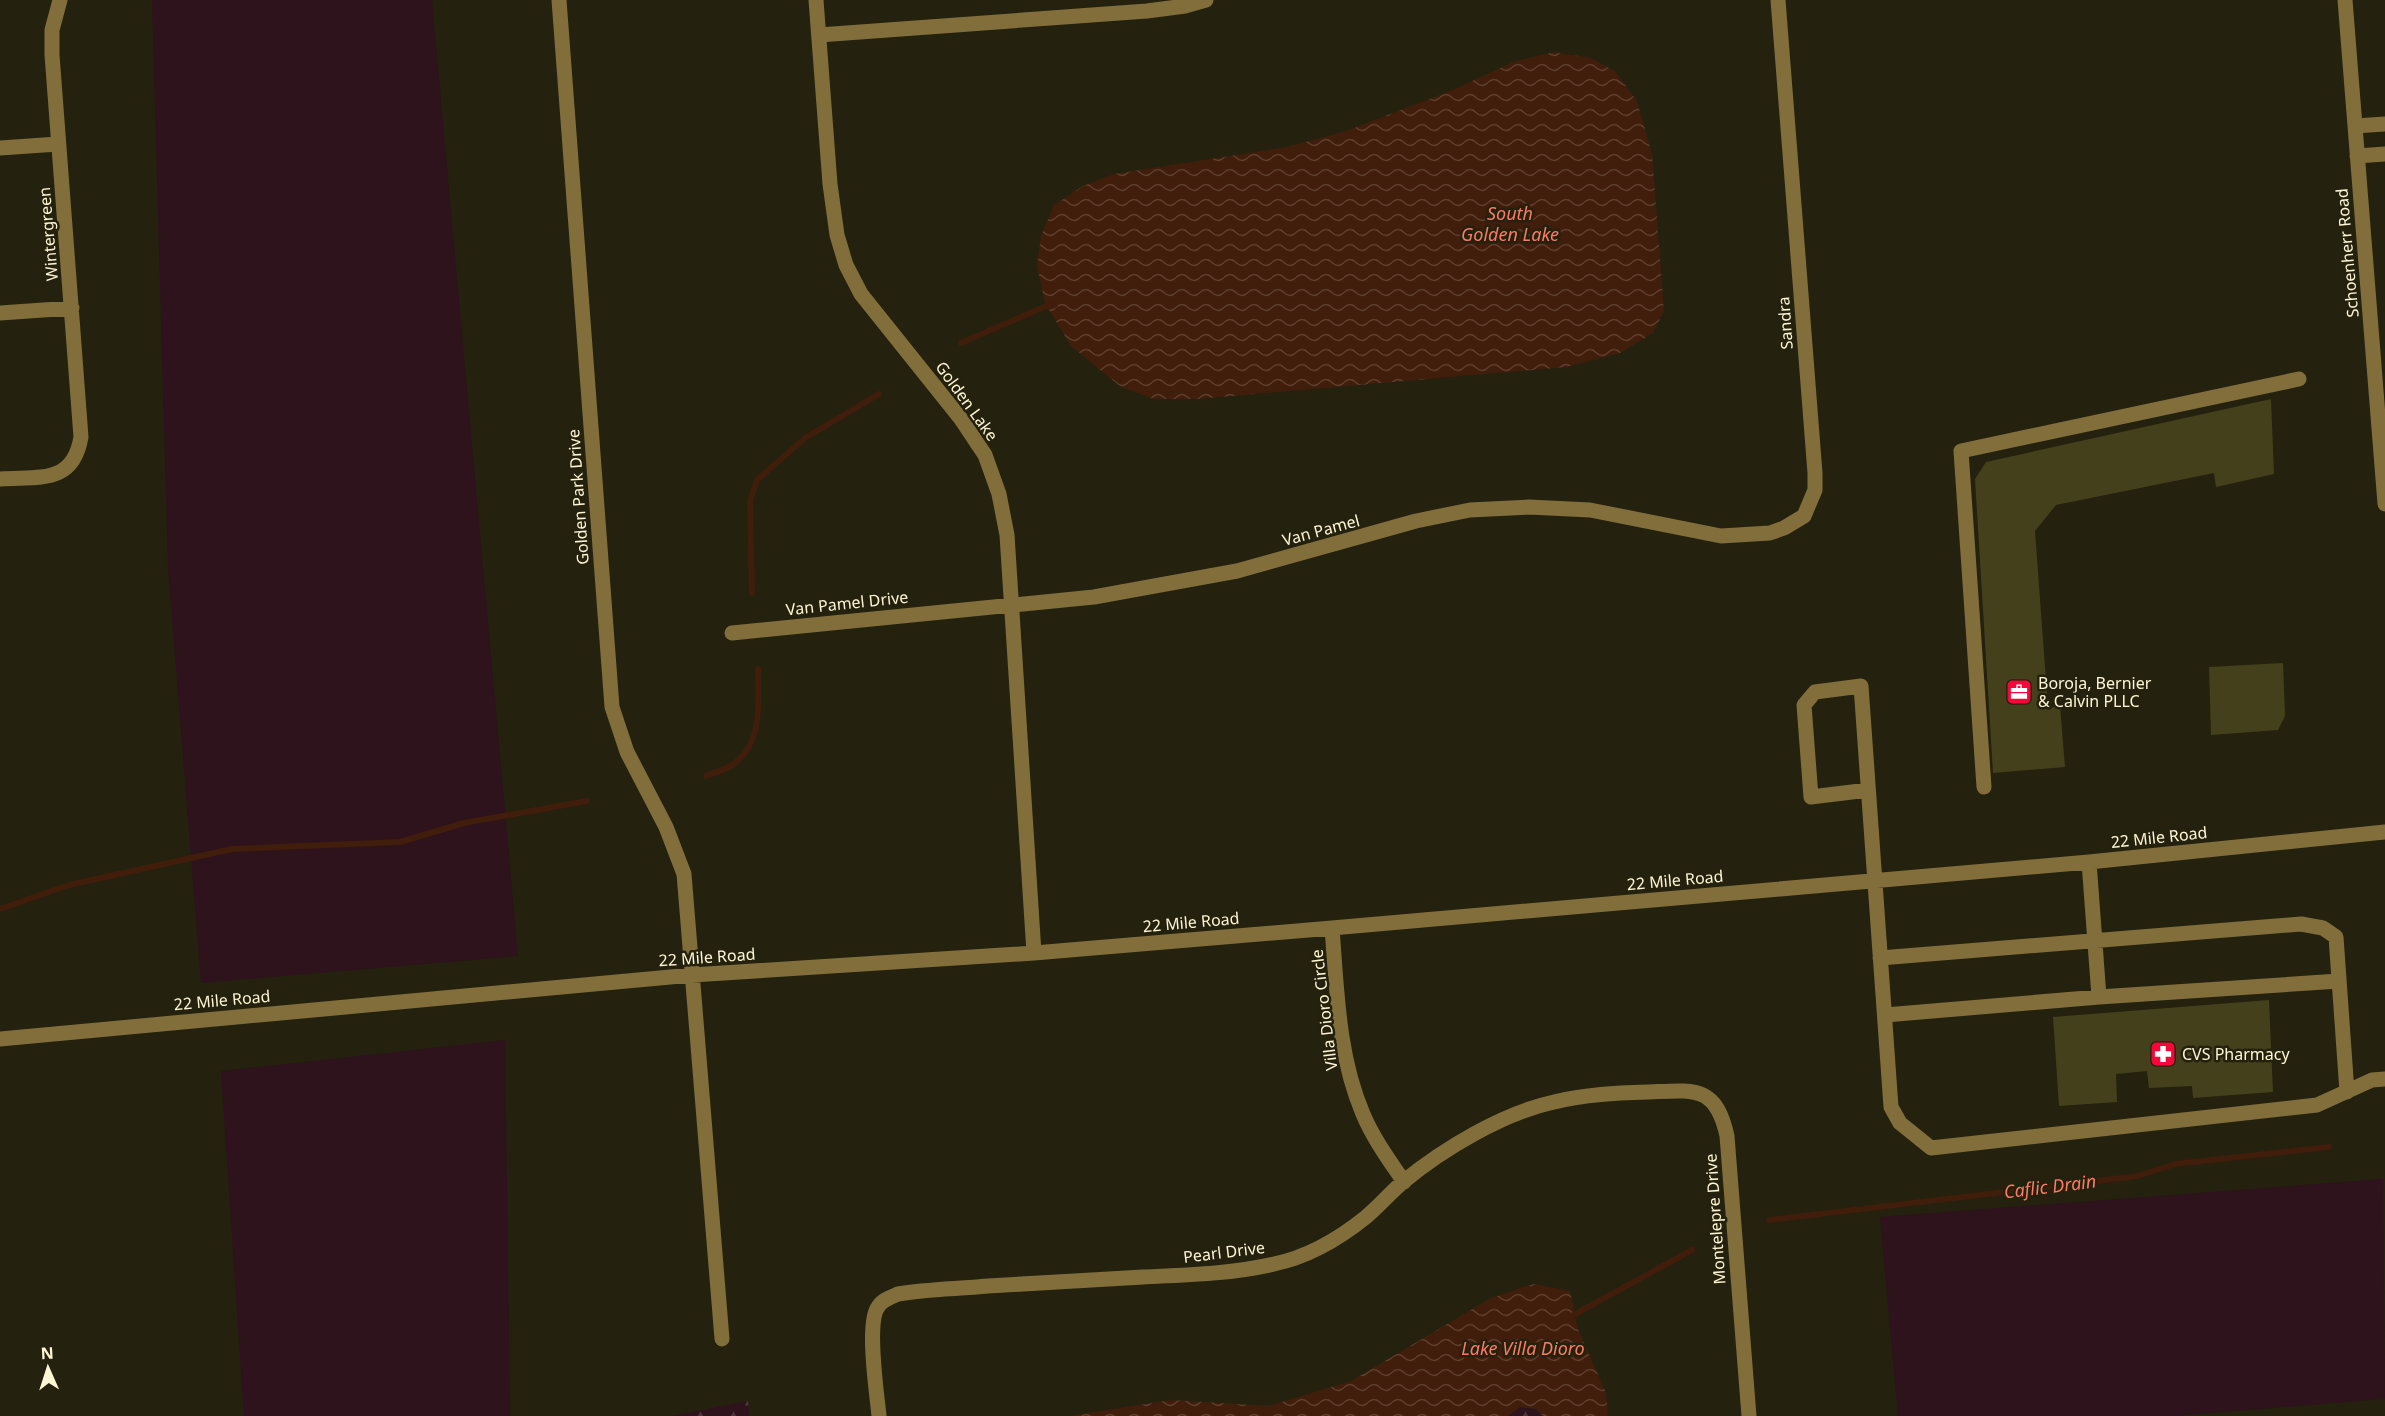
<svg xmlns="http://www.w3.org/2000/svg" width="2385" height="1416" font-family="'Noto Sans',sans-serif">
	<defs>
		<pattern id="forest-firs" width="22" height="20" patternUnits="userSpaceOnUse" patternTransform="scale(1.5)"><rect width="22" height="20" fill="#2e121c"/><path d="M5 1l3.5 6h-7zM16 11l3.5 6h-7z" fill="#4d353c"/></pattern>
		<pattern id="water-waves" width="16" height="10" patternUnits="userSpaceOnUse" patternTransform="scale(1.5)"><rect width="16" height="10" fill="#411d0b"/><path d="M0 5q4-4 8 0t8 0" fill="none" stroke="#5e3e2e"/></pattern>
	</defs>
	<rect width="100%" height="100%" fill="#24210f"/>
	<path fill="#2e121c" d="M152,0H432L518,956L201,983L168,567Z
		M505,1040L510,1416H244L221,1071Z
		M2383,1179L2385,1399L2175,1416H1898L1880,1217Z"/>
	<path fill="url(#forest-firs)" d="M748,1401L749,1416H671Z
		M1520,1407L1536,1409L1543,1416H1508Z"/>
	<path fill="url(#water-waves)" d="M1554,52L1591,58L1615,71L1637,101L1652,154L1664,311L1653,333L1620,353L1567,367L1198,399H1154L1121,387L1071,346L1045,303L1037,266L1041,236L1054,205L1083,186L1114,174L1288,147L1349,130L1455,89L1513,62Z
		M1534,1284L1570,1291L1578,1329L1606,1393L1608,1416H1543L1536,1409L1520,1407L1508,1416H1070L1171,1400L1268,1406L1351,1381L1491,1298Z"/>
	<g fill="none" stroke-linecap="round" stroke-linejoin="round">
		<path stroke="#411d0b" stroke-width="6" d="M961,343L1044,307L1055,305
			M752,593L750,501L757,480L805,438L879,394
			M706,776C714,773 725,770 732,765C764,743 758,703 758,669
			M0,909L69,885L232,849L400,842L464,823L587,801
			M1769,1220L2138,1176L2175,1164L2329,1147
			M1570,1317L1692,1250"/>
	</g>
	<path fill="#44401c" d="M2271,399L2274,474L2216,487L2214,473L2056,505L2035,531L2048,708L2060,706L2065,767L1993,773L1975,479L1986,462Z
		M2283,663L2285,716L2278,730L2211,735L2209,667Z
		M2269,1000L2273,1092L2193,1098L2192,1086L2149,1088L2147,1071L2116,1074L2117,1102L2059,1106L2053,1017Z"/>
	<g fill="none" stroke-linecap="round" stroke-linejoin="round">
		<path stroke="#816e3b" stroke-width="15" d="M559,0L612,707L627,752L666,827L684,874L722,1339
			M816,0L830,184L837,235L846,265L861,294L961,419L985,455L999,494L1007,535L1034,953
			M2345,0L2385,504
			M819,35L1147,11L1185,6L1206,0
			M2355,126L2385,124
			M0,148L58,144
			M2357,156L2385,154
			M0,313L72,308
			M0,479C39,476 73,485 81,437L52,55V30L60,0
			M732,633L1094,597L1237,571L1416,521L1470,510L1529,507L1590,510L1721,536L1770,533L1784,528L1804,516L1815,490V473L1778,0
			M1984,787L1961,451L2299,379
			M1868,790L1811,797L1804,705L1815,692L1861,686L1891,1107L1900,1123L1931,1148L2317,1105L2372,1080L2385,1079
			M2089,862L2099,997
			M1332,928C1337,991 1338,1056 1363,1114C1373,1138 1389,1160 1404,1182
			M1880,958L2301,924L2323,928L2336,937L2347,1092
			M1885,1015L2099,997L2339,981
			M0,1039L692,975L1034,953L1332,928L2089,862L2385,832
			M879,1416C877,1394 866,1323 878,1307C882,1300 891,1297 898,1294C928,1289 958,1289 988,1286C1040,1283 1091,1280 1143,1277C1186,1275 1231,1274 1274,1264C1308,1257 1340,1238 1366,1217C1379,1206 1390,1193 1403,1182C1443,1149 1503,1113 1554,1102C1585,1094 1618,1093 1649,1092C1694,1090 1716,1085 1727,1136L1749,1416"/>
	</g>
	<defs>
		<g id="office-square" transform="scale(1.35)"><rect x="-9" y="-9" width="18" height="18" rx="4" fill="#f6073a" stroke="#24210f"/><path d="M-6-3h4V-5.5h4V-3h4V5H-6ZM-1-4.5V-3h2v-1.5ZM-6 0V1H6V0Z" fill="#fff"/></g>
		<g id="pharmacy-square" transform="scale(1.35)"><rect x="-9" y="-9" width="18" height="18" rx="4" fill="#f6073a" stroke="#24210f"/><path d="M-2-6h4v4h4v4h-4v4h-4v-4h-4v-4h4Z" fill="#fff"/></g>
	</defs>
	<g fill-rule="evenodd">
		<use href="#office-square" x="2019" y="692"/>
		<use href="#pharmacy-square" x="2163" y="1054"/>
	</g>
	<g text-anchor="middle" stroke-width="5" stroke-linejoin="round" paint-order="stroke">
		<g font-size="16" fill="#fef5d3" stroke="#24210f">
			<text transform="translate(48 234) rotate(-95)" y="6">Wintergreen</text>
			<text transform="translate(2347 253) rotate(-95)" y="6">Schoenherr Road</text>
			<text transform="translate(1785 323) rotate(-94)" y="6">Sandra</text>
			<text transform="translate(967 401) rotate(54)" y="6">Golden Lake</text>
			<text transform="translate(578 497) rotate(-94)" y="6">Golden Park Drive</text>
			<text transform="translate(1321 530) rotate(-15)" y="6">Van Pamel</text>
			<text transform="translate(847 603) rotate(-6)" y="6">Van Pamel Drive</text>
			<text transform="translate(2159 837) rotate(-6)" y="6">22 Mile Road</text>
			<text transform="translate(1675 880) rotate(-5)" y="6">22 Mile Road</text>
			<text transform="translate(1191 922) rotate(-5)" y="6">22 Mile Road</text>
			<text transform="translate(707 957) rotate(-4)" y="6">22 Mile Road</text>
			<text transform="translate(222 1000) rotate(-5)" y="6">22 Mile Road</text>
			<text transform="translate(1324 1010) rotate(-97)" y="6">Villa Dioro Circle</text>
			<text transform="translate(1715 1219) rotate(-94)" y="6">Montelepre Drive</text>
			<text transform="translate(1224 1252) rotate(-7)" y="6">Pearl Drive</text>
		</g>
		<g font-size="16" fill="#fef5d3" stroke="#24210f" text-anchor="start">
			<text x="2038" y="689">Boroja, Bernier<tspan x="2038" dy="18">&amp; Calvin PLLC</tspan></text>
			<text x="2182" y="1060">CVS Pharmacy</text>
		</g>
		<g font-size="18" font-style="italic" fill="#fb7b64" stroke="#24210f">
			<text x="1510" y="220">South<tspan x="1510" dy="21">Golden Lake</tspan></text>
			<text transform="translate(2050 1187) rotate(-7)" y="6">Caflic Drain</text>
			<text x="1523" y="1355">Lake Villa Dioro</text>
		</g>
	</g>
	<g transform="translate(48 1368) rotate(357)" stroke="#24210f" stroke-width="4.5" paint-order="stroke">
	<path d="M0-4.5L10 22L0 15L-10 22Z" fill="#fef5d3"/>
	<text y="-9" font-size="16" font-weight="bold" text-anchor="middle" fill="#fef5d3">N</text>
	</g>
</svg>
